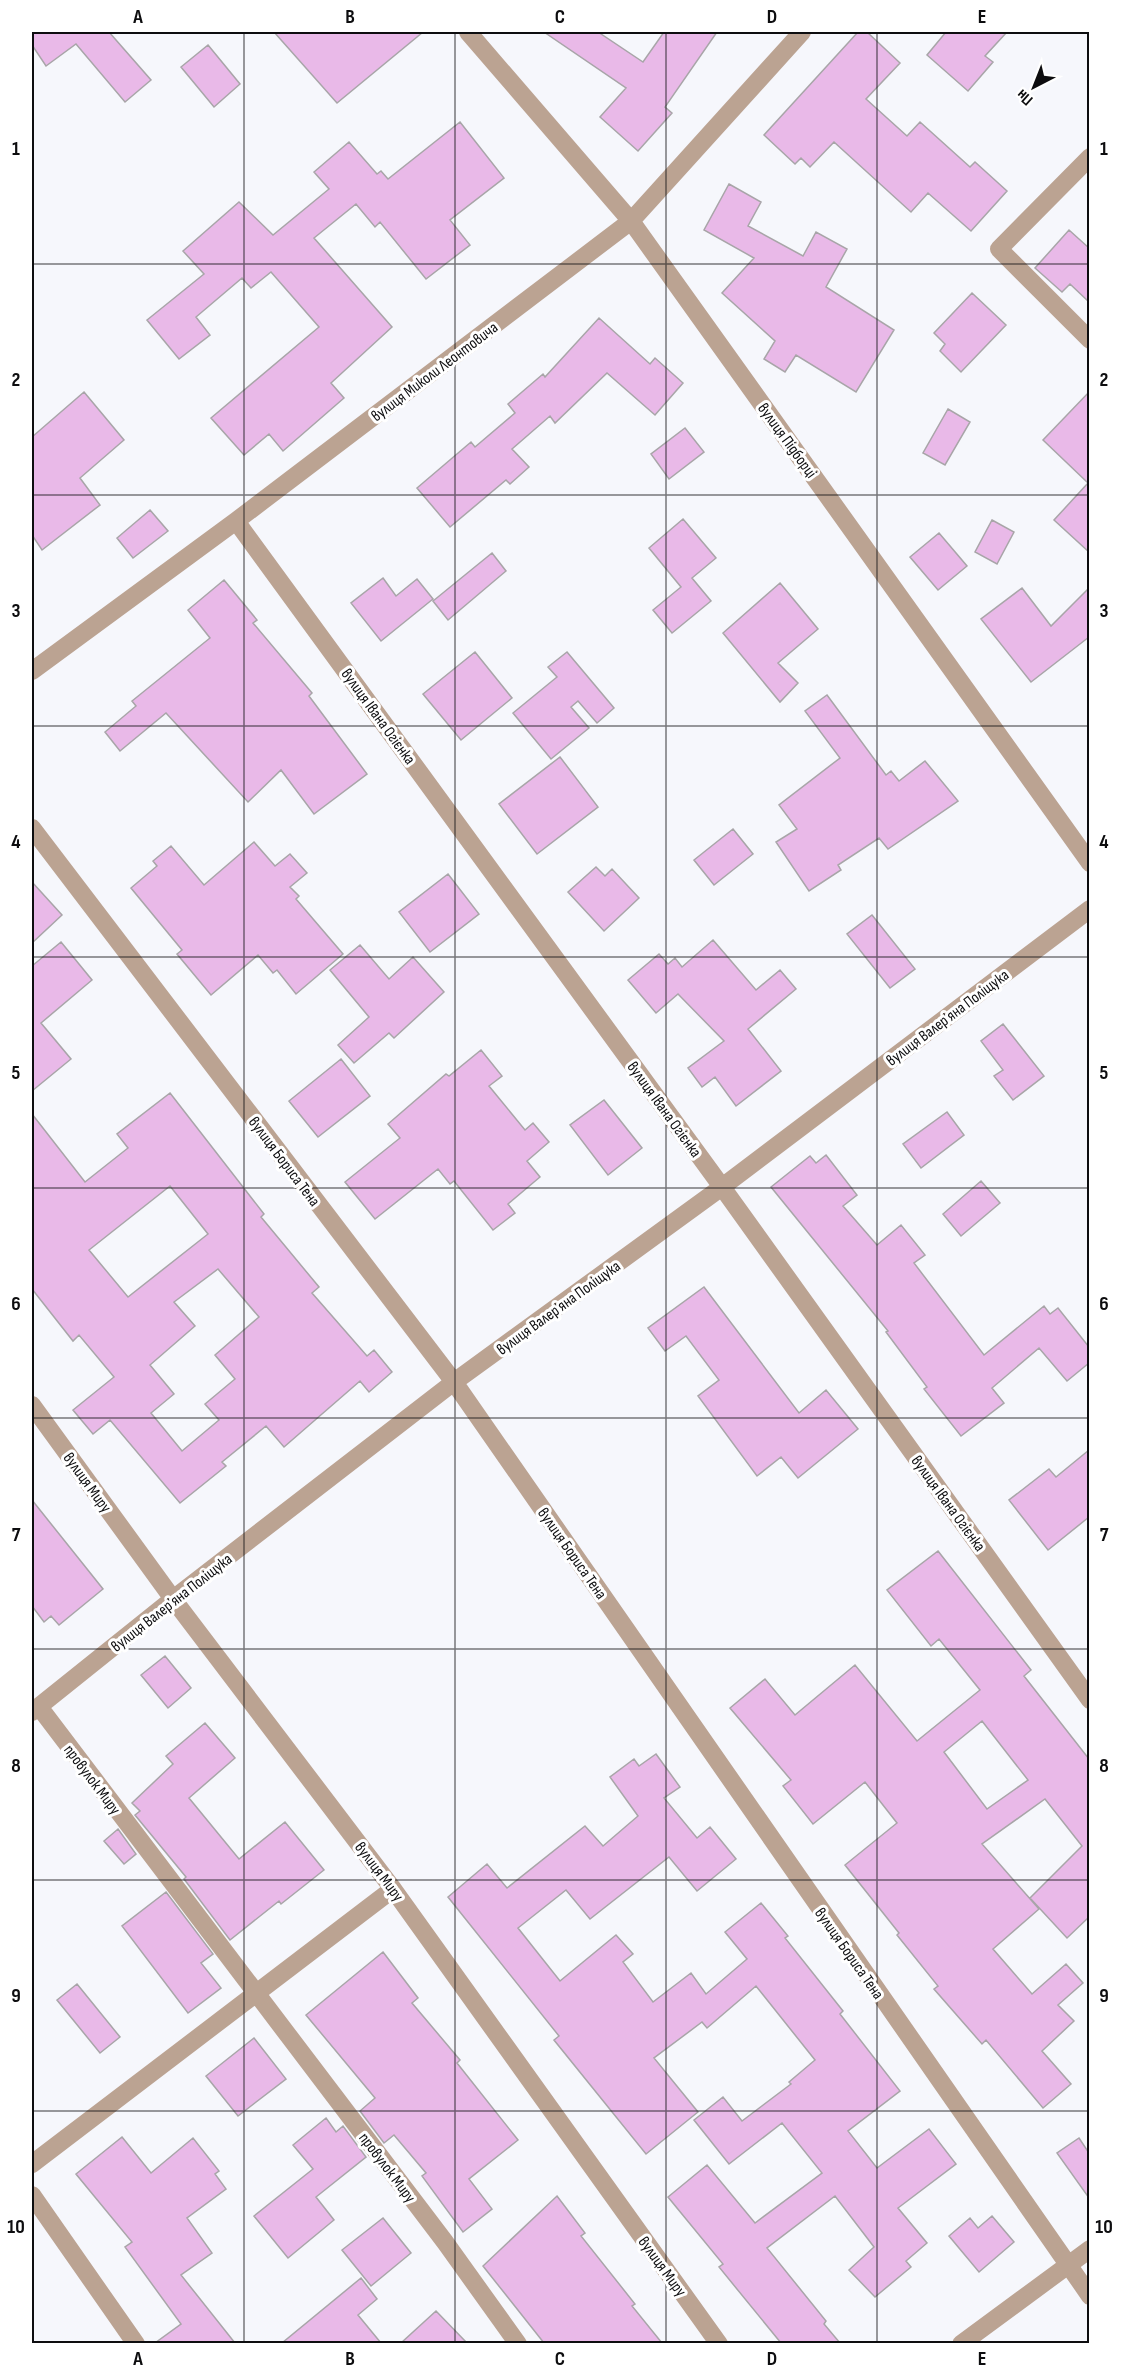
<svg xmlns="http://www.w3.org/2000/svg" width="1121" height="2375" font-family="'Sofia Sans Condensed',sans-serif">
	<rect width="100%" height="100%" fill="#f6f7fc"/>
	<path fill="#e9b9e8" stroke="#a8a5a8" stroke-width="1.5" fill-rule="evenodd" d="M32,32H109L151,80L125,102L76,44L46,66L32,45Z
		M274,32H423L337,103Z
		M544,32H598L643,62L664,32H717L665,107L672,113L638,151L600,117L626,88Z
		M858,32H867L900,63L866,99L907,136L920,122L970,167L975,162L1007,191L971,231L928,193L911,212L834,142L810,167L801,158L795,164L764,135Z
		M946,32H1007L985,56L993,62L968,91L927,55Z
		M208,45L240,84L214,107L181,67Z
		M460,122L504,178L450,220L470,245L426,279L380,222L375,227L356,204L314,238L392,327L331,383L344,398L283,451L269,434L244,455L211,418L319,327L271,272L251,288L242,278L196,317L210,335L179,359L147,320L204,274L183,251L239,202L273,235L329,189L314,172L349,142L377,174L381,171L388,179Z
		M729,184L761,202L748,226L803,256L816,232L847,249L826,287L894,330L856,392L796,355L785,372L764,359L775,341L722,293L754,258L704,230Z
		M1069,230L1089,248V302L1070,284L1062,292L1035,268Z
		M972,293L1006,325L961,372L940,351L945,344L934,333Z
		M599,318L650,364L655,358L683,383L655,415L607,373L555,423L550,416L512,449L529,467L510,484L506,480L450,527L417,488L471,442L475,447L515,413L508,404L543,374L545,377Z
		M84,392L124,440L80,478L100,505L42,550L32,535V437Z
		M1089,392V552L1054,520L1088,483L1043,440Z
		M948,409L970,422L945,465L923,453Z
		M685,428L704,452L669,479L651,454Z
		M150,510L168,531L133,558L117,538Z
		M683,519L716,558L692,578L711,601L672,633L653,610L681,587L649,548Z
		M992,520L1014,532L997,564L975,552Z
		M939,533L967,566L938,590L910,557Z
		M492,553L506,571L448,620L433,601Z
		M383,578L396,596L417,579L433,599L381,641L351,603Z
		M224,580L257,620L253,623L312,693L309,696L367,774L314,814L281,770L248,802L166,713L120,751L105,732L136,706L132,701L210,638L188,610Z
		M780,583L818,629L778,663L798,683L780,702L723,633Z
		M1022,588L1051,626L1089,588V637L1031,682L981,619Z
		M475,652L512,698L461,740L423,694Z
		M567,652L614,708L597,723L578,701L571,707L589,728L551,759L513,713L557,677L548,667Z
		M827,695L886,775L891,771L899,781L925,761L958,801L888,849L879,838L838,865L841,870L809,891L776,842L797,829L779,805L840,758L805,711Z
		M560,757L598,807L537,854L499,804Z
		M733,829L753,854L714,885L694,860Z
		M254,842L275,866L290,854L307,873L290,887L299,896L296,899L343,954L296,994L277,970L273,973L258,955L211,995L177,954L182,950L131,888L157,866L153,861L171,846L204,885Z
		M596,867L605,876L612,869L639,898L604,931L568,892Z
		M448,874L479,914L430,952L399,912Z
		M32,882L62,915L32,943Z
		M872,915L915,969L890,988L847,934Z
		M713,940L756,990L780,970L796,989L748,1029L781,1071L736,1106L715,1077L702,1087L688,1068L724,1041L678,994L656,1013L628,980L659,954L668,964L675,958L682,967Z
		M61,942L92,980L41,1023L71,1059L32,1091V966Z
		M360,945L389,979L413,957L444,992L394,1038L389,1033L354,1063L338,1045L369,1017L330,970Z
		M1003,1024L1044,1076L1013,1100L994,1076L1003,1070L981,1041Z
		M481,1050L502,1076L489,1086L525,1130L533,1123L549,1142L527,1161L540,1177L508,1204L515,1213L493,1230L454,1181L450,1184L438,1169L375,1219L345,1182L400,1138L388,1124L446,1074L449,1076Z
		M341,1059L370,1096L318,1137L289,1101Z
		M170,1093L264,1214L261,1217L319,1287L312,1293L367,1356L374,1350L392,1372L369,1392L360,1381L284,1447L266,1426L222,1462L226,1466L180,1503L110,1420L93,1434L73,1410L114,1377L79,1335L73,1341L32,1289V1114L85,1182L128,1148L117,1134ZM170,1186L208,1234L128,1297L89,1250ZM218,1269L259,1317L215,1355L235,1379L205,1404L219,1420L182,1451L151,1413L174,1394L150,1365L195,1326L174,1302Z
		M604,1100L642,1148L608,1175L570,1125Z
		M947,1112L964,1135L921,1168L903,1144Z
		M826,1155L857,1195L843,1206L877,1245L901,1225L925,1255L914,1263L984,1355L1044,1306L1050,1314L1058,1308L1089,1347V1363L1067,1381L1039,1348L992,1388L1004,1403L961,1436L924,1389L927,1387L886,1332L888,1331L771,1187L810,1156L816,1163Z
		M981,1181L1000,1203L961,1236L943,1214Z
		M704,1287L799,1413L826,1390L858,1429L798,1478L781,1457L757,1476L698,1396L719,1380L686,1336L665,1351L648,1328Z
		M1089,1450V1517L1048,1550L1009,1500L1049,1469L1056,1477Z
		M32,1500L103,1589L59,1625L51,1616L44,1622L32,1606Z
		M938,1551L1031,1670L1024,1676L1089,1759V1917L1067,1938L1030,1898L1082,1846L1045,1799L982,1844L1039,1909L993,1949L1032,1994L1066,1964L1083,1983L1058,2005L1074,2021L1042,2051L1071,2084L1043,2108L986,2040L982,2044L934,1989L938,1986L897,1935L899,1933L845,1865L897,1823L865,1782L813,1824L783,1786L791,1780L730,1708L765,1679L795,1715L855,1665L917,1741L980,1690L939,1639L931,1646L887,1590ZM982,1721L1028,1780L987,1809L944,1752Z
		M165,1656L191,1688L168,1708L141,1675Z
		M205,1723L235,1758L189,1798L239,1859L285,1822L324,1870L281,1904L279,1901L230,1940L184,1879L186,1877L135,1815L140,1811L132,1803L173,1764L166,1756Z
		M656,1754L680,1787L664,1798L697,1838L710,1827L736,1859L697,1891L669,1857L590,1919L566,1890L518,1928L560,1981L616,1935L633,1954L623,1962L653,2002L691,1973L706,1994L747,1959L725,1932L761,1903L788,1936L785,1938L843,2011L840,2014L900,2091L848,2131L877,2168L929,2129L956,2164L898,2208L927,2243L906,2261L911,2267L875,2297L849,2270L874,2247L835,2196L767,2248L826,2321L824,2324L840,2343H781L719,2267L723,2264L668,2197L707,2165L755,2223L822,2173L782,2123L729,2164L694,2120L723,2097L742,2121L791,2084L789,2082L815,2060L756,1986L707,2028L702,2022L654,2058L698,2112L646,2154L554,2040L559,2036L448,1897L487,1864L507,1888L585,1826L603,1846L638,1816L610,1777L634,1759L639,1766Z
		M118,1829L136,1854L124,1864L104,1841Z
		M166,1892L213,1954L201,1963L221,1988L188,2013L122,1926Z
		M383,1952L418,1998L412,2003L460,2060L457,2063L518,2140L469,2179L492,2209L463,2232L422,2176L426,2173L394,2135L384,2143L360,2111L375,2098L306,2015Z
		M77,1984L120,2037L100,2053L57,2000Z
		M254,2038L286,2079L238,2116L206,2076Z
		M326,2118L336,2132L343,2126L366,2157L316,2197L334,2220L288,2258L254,2216L313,2169L293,2145Z
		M122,2137L151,2173L193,2138L219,2171L215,2174L226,2189L187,2218L212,2253L181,2275L235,2343H155L181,2324L125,2247L132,2242L76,2174Z
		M1079,2138L1089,2153V2198L1057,2153Z
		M557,2196L585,2233L581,2236L635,2304L632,2306L662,2343H544L483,2266Z
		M992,2216L1014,2242L979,2272L949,2236L970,2218L978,2228Z
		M383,2218L411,2253L371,2286L342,2250Z
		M361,2278L377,2299L358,2315L381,2343H282Z
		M436,2311L467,2343H401Z"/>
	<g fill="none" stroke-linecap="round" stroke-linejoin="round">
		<path stroke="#bba392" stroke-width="18" d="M468,32L631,221L1090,863
			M1090,157L999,249L1090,340
			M236,521L722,1187L1090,1700
			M32,671L236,521L631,221L802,32
			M32,828L454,1382L1090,2296
			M32,1405L173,1599L393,1889L719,2344
			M40,1708L445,2242L518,2344
			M32,1712L173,1599L454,1382L722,1187L1090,909
			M32,2164L393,1889
			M32,2195L136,2344
			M961,2344L1090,2249"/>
	</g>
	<path fill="none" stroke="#0d0d0f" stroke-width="1.5" stroke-opacity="0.55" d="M244,32V2344M455,32V2344M666,32V2344M877,32V2344M32,264H1090M32,495H1090M32,726H1090M32,957H1090M32,1188H1090M32,1418H1090M32,1649H1090M32,1880H1090M32,2111H1090"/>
	<g text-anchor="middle" stroke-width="6" stroke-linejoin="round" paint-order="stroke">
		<g font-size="16" fill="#0d0d0f" stroke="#fff">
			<text transform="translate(434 371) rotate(-37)" y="6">вулиця Миколи Леонтовича</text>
			<text transform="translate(788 440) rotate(54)" y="6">вулиця Підборці</text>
			<text transform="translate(379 716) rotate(54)" y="6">вулиця Івана Огієнка</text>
			<text transform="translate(947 1017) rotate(-37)" y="6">вулиця Валерʼяна Поліщука</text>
			<text transform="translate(665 1109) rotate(54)" y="6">вулиця Івана Огієнка</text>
			<text transform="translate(285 1161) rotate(53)" y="6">вулиця Бориса Тена</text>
			<text transform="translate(558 1307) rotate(-36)" y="6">вулиця Валерʼяна Поліщука</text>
			<text transform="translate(88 1482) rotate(54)" y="6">вулиця Миру</text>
			<text transform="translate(949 1503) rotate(54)" y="6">вулиця Івана Огієнка</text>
			<text transform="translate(573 1553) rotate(55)" y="6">вулиця Бориса Тена</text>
			<text transform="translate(171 1602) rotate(-38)" y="6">вулиця Валерʼяна Поліщука</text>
			<text transform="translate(93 1779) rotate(53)" y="6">провулок Миру</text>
			<text transform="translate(380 1871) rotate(53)" y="6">вулиця Миру</text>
			<text transform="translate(850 1953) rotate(55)" y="6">вулиця Бориса Тена</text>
			<text transform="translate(388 2167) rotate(53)" y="6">провулок Миру</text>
			<text transform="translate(663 2266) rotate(54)" y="6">вулиця Миру</text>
		</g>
	</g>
	<rect width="1121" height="2375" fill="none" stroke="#ffffff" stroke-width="66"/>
	<g transform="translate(1034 87) rotate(222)" stroke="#ffffff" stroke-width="4.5" paint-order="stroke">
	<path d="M0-4.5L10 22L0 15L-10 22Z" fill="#0d0d0f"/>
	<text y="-9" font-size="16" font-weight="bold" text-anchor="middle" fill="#0d0d0f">Пн</text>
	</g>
	<rect x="33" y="33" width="1055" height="2309" fill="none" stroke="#0d0d0f" stroke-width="2"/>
	<g font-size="20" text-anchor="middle" font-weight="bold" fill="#0d0d0f">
		<text x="138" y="23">A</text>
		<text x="350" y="23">B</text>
		<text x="560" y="23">C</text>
		<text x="772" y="23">D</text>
		<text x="982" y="23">E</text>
		<text x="16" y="155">1</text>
		<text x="1104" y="155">1</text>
		<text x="16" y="386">2</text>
		<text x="1104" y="386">2</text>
		<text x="16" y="617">3</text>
		<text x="1104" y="617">3</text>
		<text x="16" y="848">4</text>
		<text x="1104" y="848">4</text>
		<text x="16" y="1079">5</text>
		<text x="1104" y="1079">5</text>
		<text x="16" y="1310">6</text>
		<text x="1104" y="1310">6</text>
		<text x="16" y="1541">7</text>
		<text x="1104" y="1541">7</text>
		<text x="16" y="1772">8</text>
		<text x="1104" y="1772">8</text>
		<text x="16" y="2002">9</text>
		<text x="1104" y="2002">9</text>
		<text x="16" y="2233">10</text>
		<text x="1104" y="2233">10</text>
		<text x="138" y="2365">A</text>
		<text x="350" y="2365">B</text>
		<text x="560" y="2365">C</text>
		<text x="772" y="2365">D</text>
		<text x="982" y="2365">E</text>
	</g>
</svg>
